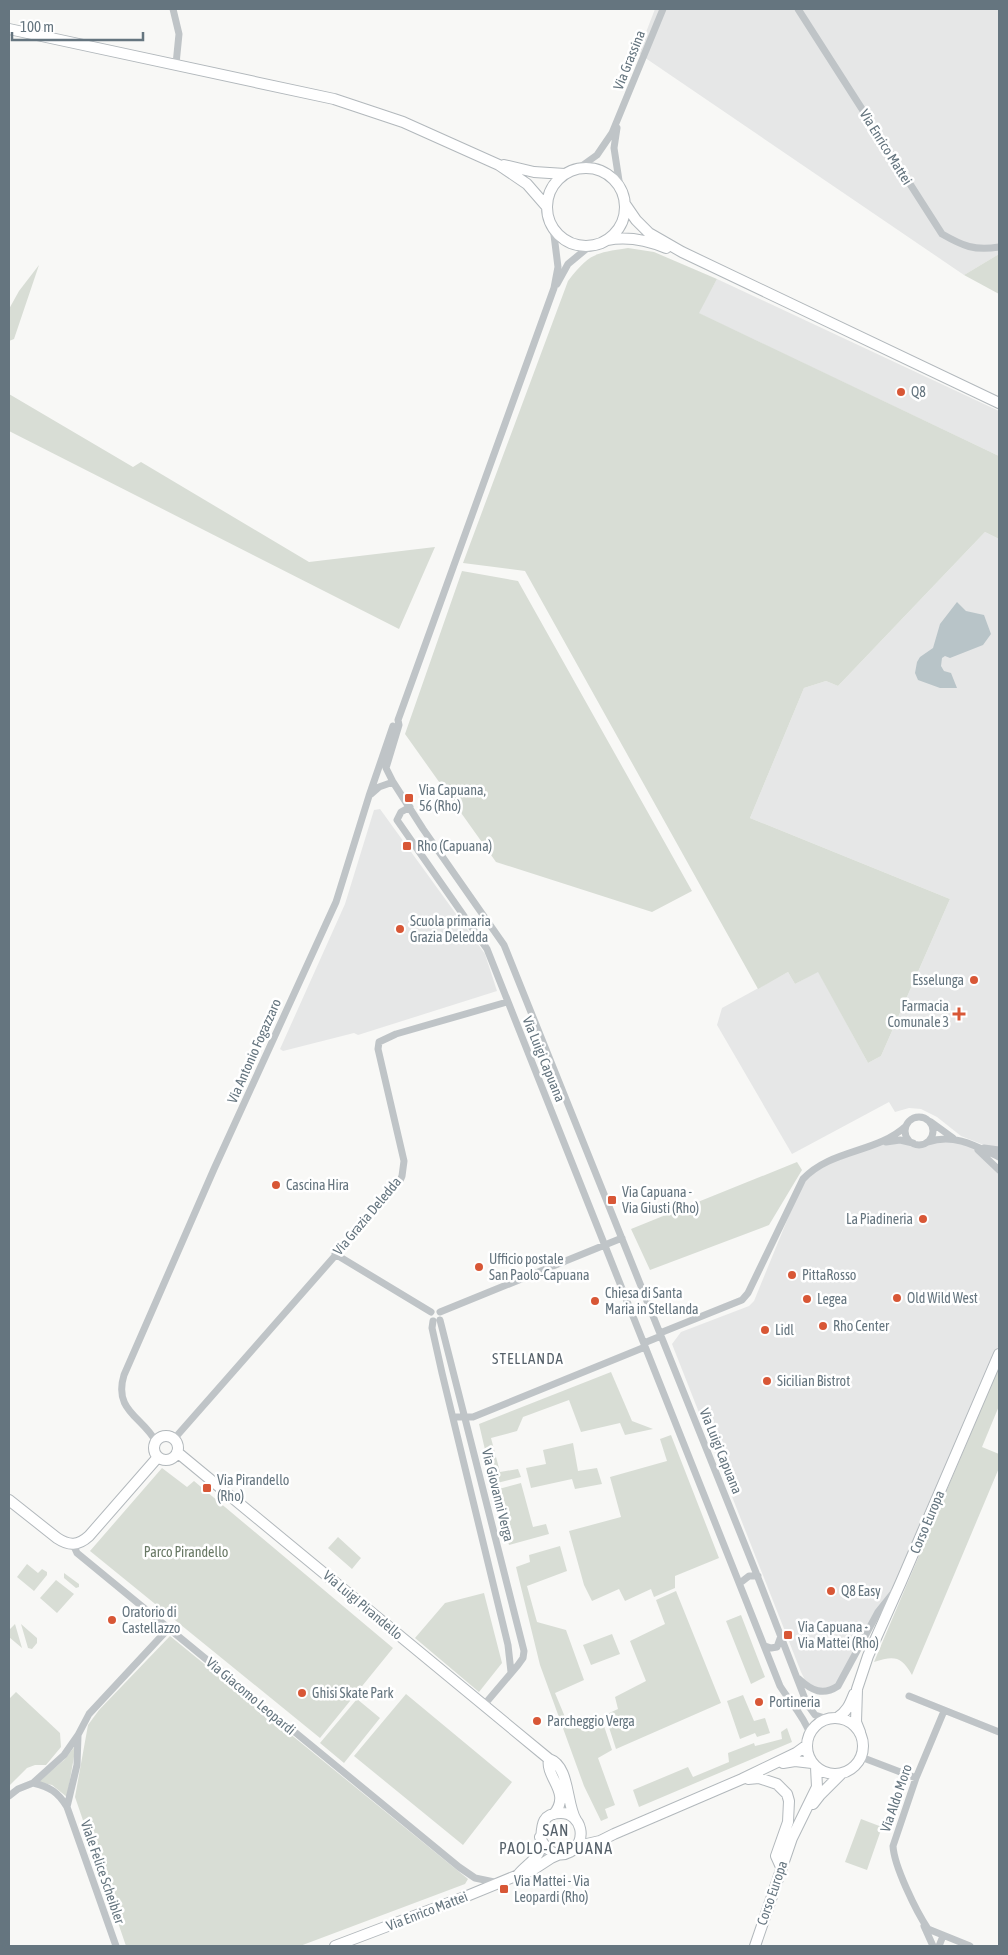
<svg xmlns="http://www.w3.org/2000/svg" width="1008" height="1955" font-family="'Asap Condensed',sans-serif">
	<rect width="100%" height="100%" fill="#f8f8f6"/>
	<path fill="#e6e7e7" d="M655,9H999V254L964,275L638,53Z
		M717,279L999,411V456L698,313Z
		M985,532L999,539V1151L961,1136L937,1117L921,1109L909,1108L895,1112L889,1102L792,1154L717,1025L722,1008L788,972L795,984L818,971L868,1063L881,1056L950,899L750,818L804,688L826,681L838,686Z
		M380,809L485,954L497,991L358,1035L354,1033L283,1051L280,1049L345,904L374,810Z
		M947,1139L974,1147L999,1171V1345L897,1580L838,1685L821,1691L807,1684L801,1672L672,1344L681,1332L749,1306L754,1301L804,1179L836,1160L881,1144L900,1141L918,1146Z"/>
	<path fill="#d8ddd5" d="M628,248L654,252L717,279L699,313L999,456V539L985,532L838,686L826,681L804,688L750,818L950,899L881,1056L868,1063L818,972L795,984L788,972L758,989L525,571L463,563L568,281C589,254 594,253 628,248Z
		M999,254V294L964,275Z
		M39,265L14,339L9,341V309L19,291Z
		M9,394L133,467L141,462L309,562L435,547L399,629L9,431Z
		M462,571L518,581L692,891L652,912L496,862L405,734Z
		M797,1162L802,1170L769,1225L650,1270L631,1229Z
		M999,1367V1406L982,1447L999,1454V1468L912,1675C901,1655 893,1656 874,1662Z
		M611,1372L632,1421L653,1429L625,1435L620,1423L581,1432L569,1400L523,1417L517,1431L491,1438L500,1472L518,1469L521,1477L493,1484L479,1424Z
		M671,1435L719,1558L675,1576V1588L654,1597L651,1589L625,1601L619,1589L592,1601L584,1585L569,1531L621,1517L610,1477L667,1461L660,1439Z
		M573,1443L578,1471L597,1468L602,1484L575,1489L572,1479L531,1488L526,1468L546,1464L543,1450Z
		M162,1468L187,1487L194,1481L393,1648L320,1738L90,1551Z
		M521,1483L533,1527L546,1524L549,1534L509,1545L495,1490Z
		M338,1537L361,1558L352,1569L328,1548Z
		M560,1546L567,1571L527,1586L537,1622L566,1630L584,1680L555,1693L570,1729L601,1717L612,1750L598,1758L615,1805L605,1809L608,1818L601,1821L584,1786L540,1665L516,1567L530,1562L529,1555Z
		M27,1564L38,1573L42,1569L47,1572V1575L34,1591L17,1577Z
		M64,1573L79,1584V1587L76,1588L64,1578Z
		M56,1580L74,1594L57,1613L40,1598Z
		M676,1591L721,1703L616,1749L605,1715L618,1709L615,1697L646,1681L630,1641L665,1624L656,1600Z
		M484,1593L502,1663L479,1692L415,1638L445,1603Z
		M741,1615L765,1677L751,1684L726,1621Z
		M15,1624L22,1648L9,1637V1630Z
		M21,1624L37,1638V1643L32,1649L28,1648Z
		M612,1634L620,1654L591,1665L583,1645Z
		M170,1636L468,1879L465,1884L300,1946H126L75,1797L88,1725L99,1710Z
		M16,1692L60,1733L61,1747L46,1765H35L27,1768L9,1786V1699Z
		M406,1694L512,1782L463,1845L354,1756Z
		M743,1695L754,1721L765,1718L770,1733L757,1737L755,1733L740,1739L727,1701Z
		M357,1699L380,1718L344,1763L320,1743Z
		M787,1728L792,1742L639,1807L633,1790L688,1767L693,1777L729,1762L728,1753L754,1743L755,1746L782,1739L781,1732Z
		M76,1745L67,1797L52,1785L38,1782L64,1760Z
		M861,1819L882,1827L867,1870L845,1862Z"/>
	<path fill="#b8c4c8" d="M957,602L966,611L984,615L991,634L983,645L950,658L945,656L942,658L941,666L944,671L951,673L957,688H940L918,680L915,673L917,662L920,657L933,648L940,624Z"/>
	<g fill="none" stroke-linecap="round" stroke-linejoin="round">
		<g stroke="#b2b8bc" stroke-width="12">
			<path id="secondary" d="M9,29L334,99L403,122L499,165L527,184L547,207
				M504,165L534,172L565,174
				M547 207a39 39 0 1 1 78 0a39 39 0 1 1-78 0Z
				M625,204L636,220L649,233L682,252L999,403
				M607,240C628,236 647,240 666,248
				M154 1448a12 12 0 1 1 24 0a12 12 0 1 1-24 0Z
				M177,1452L549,1759C570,1766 566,1804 576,1820
				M9,1500L57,1538C69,1546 78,1546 89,1536L158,1457
				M807 1746a28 28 0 1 1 56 0a28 28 0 1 1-56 0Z
				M837,1718C847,1712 850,1704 854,1694
				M860,1732L856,1722L857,1689L868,1656L901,1582L999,1354
				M549,1759C545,1778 572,1792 554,1814
				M783,1763L795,1761L812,1763
				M748,1779L759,1778L777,1784L787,1794L789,1801L788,1822L776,1856L781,1867
				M813,1804L820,1795L841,1774
				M578,1846L600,1841L614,1834L742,1779L796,1753L807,1745
				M518,1875C524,1867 535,1861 539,1852C545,1838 534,1813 561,1813C582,1813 588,1842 570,1852C557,1859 545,1850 540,1837
				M335,1946L467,1896L518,1875L531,1871L551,1858L560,1854
				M755,1946L792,1838L817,1787L816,1767"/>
		</g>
		<path stroke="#bfc4c7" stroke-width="7" d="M173,9L179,34L176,64
			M798,9L942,234C963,246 974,251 999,247
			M617,128L614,148L620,187
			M579,168L597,155L612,133L663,9
			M553,227L558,267L554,288L398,720L399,725L386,768L393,782L423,829L504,945L755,1570L807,1704L815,1715L828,1719
			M557,284L568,264L591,245
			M371,794L379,787L393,782
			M410,807L401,812L397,820L487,949L780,1686C790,1702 804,1716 810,1734
			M905 1131a14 14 0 1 1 28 0a14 14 0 1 1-28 0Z
			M931,1122L953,1138
			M886,1142L900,1140L913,1143
			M928,1142C954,1133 976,1146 999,1157
			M984,1148L999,1150
			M978,1150L999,1170
			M335,1254L431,1312
			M440,1312L622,1238
			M440,1320L524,1651L523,1658L518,1665L484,1705
			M433,1321L432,1328L442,1373L508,1645L511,1672
			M660,1333L742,1300L748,1293L803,1179C831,1149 877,1153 906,1126
			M644,1343L661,1336
			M454,1417H473L645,1347
			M174,1439L399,1183L402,1176L404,1161L378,1049L379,1042L396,1034L507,1002
			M156,1442C143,1417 113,1411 124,1375L214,1169L336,902L369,796L393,726
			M73,1544L77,1553L459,1867L475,1878L499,1883
			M740,1583L749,1576H758
			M765,1646L771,1648L777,1647L781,1636
			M799,1679C812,1691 823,1696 838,1686L878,1612L894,1592
			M909,1696L999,1732
			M944,1711L916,1778L893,1846C894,1866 916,1911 928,1929L970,1946
			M78,1736L77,1765L67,1807L116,1946
			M861,1757L916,1778
			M33,1783C50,1787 58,1792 67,1807
			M9,1796L18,1789L33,1783L64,1755L78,1735L89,1714L169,1628
			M924,1926L933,1946
			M939,1946L943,1936"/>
		<use href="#secondary" stroke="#fff" stroke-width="10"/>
	</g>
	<g fill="#d85736" stroke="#fff" stroke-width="2">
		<circle cx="901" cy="392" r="5"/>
		<rect x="404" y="793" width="10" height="10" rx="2.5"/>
		<rect x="402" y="841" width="10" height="10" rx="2.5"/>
		<circle cx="400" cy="929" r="5"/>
		<circle cx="974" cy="980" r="5"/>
		<path d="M956.5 1006.5h5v5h5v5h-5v5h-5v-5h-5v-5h5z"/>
		<circle cx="276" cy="1185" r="5"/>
		<rect x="607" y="1195" width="10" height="10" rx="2.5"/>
		<circle cx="923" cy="1219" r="5"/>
		<circle cx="479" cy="1267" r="5"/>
		<circle cx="792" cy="1275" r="5"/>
		<circle cx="897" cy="1298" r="5"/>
		<circle cx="807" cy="1299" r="5"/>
		<circle cx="595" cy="1301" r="5"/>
		<circle cx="823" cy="1326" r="5"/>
		<circle cx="765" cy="1330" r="5"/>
		<circle cx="767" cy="1381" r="5"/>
		<rect x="202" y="1483" width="10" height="10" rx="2.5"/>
		<circle cx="831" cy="1591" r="5"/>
		<circle cx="112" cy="1620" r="5"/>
		<rect x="783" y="1630" width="10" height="10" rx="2.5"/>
		<circle cx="302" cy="1693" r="5"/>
		<circle cx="759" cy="1702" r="5"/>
		<circle cx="537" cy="1721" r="5"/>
		<rect x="499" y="1884" width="10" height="10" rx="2.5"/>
	</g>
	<g text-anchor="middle" stroke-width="5" stroke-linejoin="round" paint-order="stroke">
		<g font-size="14" fill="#65757f" stroke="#fff">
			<text transform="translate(629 60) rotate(-68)" y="5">Via Grassina</text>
			<text transform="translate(886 147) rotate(58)" y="5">Via Enrico Mattei</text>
			<text transform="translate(254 1051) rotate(-66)" y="5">Via Antonio Fogazzaro</text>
			<text transform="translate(544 1059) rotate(68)" y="5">Via Luigi Capuana</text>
			<text transform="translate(367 1216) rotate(-50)" y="5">Via Grazia Deledda</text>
			<text transform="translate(721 1451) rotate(68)" y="5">Via Luigi Capuana</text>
			<text transform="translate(498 1495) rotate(76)" y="5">Via Giovanni Verga</text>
			<text transform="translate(927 1522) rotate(-67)" y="5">Corso Europa</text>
			<text transform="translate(363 1605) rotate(40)" y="5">Via Luigi Pirandello</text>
			<text transform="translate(251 1696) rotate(40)" y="5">Via Giacomo Leopardi</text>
			<text transform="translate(896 1798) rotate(-71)" y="5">Via Aldo Moro</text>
			<text transform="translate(103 1872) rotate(71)" y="5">Viale Felice Scheibler</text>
			<text transform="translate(772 1893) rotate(-71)" y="5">Corso Europa</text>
			<text transform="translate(427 1911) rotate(-21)" y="5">Via Enrico Mattei</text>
		</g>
		<g font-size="14" fill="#65757f" stroke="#fff" text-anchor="start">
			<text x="911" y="397">Q8</text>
			<text x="419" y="795">Via Capuana,<tspan x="419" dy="16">56 (Rho)</tspan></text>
			<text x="417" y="851">Rho (Capuana)</text>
			<text x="410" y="926">Scuola primaria<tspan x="410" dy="16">Grazia Deledda</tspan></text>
			<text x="964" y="985" text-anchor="end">Esselunga</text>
			<text x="949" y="1011" text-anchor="end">Farmacia<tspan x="949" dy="16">Comunale 3</tspan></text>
			<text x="286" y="1190">Cascina Hira</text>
			<text x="622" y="1197">Via Capuana -<tspan x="622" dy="16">Via Giusti (Rho)</tspan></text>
			<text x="913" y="1224" text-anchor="end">La Piadineria</text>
			<text x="489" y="1264">Ufficio postale<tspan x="489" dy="16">San Paolo-Capuana</tspan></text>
			<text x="802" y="1280">PittaRosso</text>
			<text x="605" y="1298">Chiesa di Santa<tspan x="605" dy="16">Maria in Stellanda</tspan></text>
			<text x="907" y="1303">Old Wild West</text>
			<text x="817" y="1304">Legea</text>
			<text x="833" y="1331">Rho Center</text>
			<text x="775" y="1335">Lidl</text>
			<text x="777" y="1386">Sicilian Bistrot</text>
			<text x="217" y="1485">Via Pirandello<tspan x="217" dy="16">(Rho)</tspan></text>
			<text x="841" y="1596">Q8 Easy</text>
			<text x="122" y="1617">Oratorio di<tspan x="122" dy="16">Castellazzo</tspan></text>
			<text x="798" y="1632">Via Capuana -<tspan x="798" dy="16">Via Mattei (Rho)</tspan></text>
			<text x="312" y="1698">Ghisi Skate Park</text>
			<text x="769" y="1707">Portineria</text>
			<text x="547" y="1726">Parcheggio Verga</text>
			<text x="514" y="1886">Via Mattei - Via<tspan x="514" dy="16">Leopardi (Rho)</tspan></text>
		</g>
		<g font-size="14" fill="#687864" stroke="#fff">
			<text x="186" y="1557">Parco Pirandello</text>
		</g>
		<g font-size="15" letter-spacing="1" fill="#57626b" stroke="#fff">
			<text x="528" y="1364">STELLANDA</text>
		</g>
		<g font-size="16" letter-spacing="1" fill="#57626b" stroke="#fff">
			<text x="556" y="1836">SAN<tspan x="556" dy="18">PAOLO-CAPUANA</tspan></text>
		</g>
	</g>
	<rect width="1008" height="1955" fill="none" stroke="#65757f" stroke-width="20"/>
	<path d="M12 32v8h131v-8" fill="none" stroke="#65757f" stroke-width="2.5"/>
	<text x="20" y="32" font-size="15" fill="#65757f" stroke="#ffffff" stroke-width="4" paint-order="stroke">100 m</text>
</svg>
